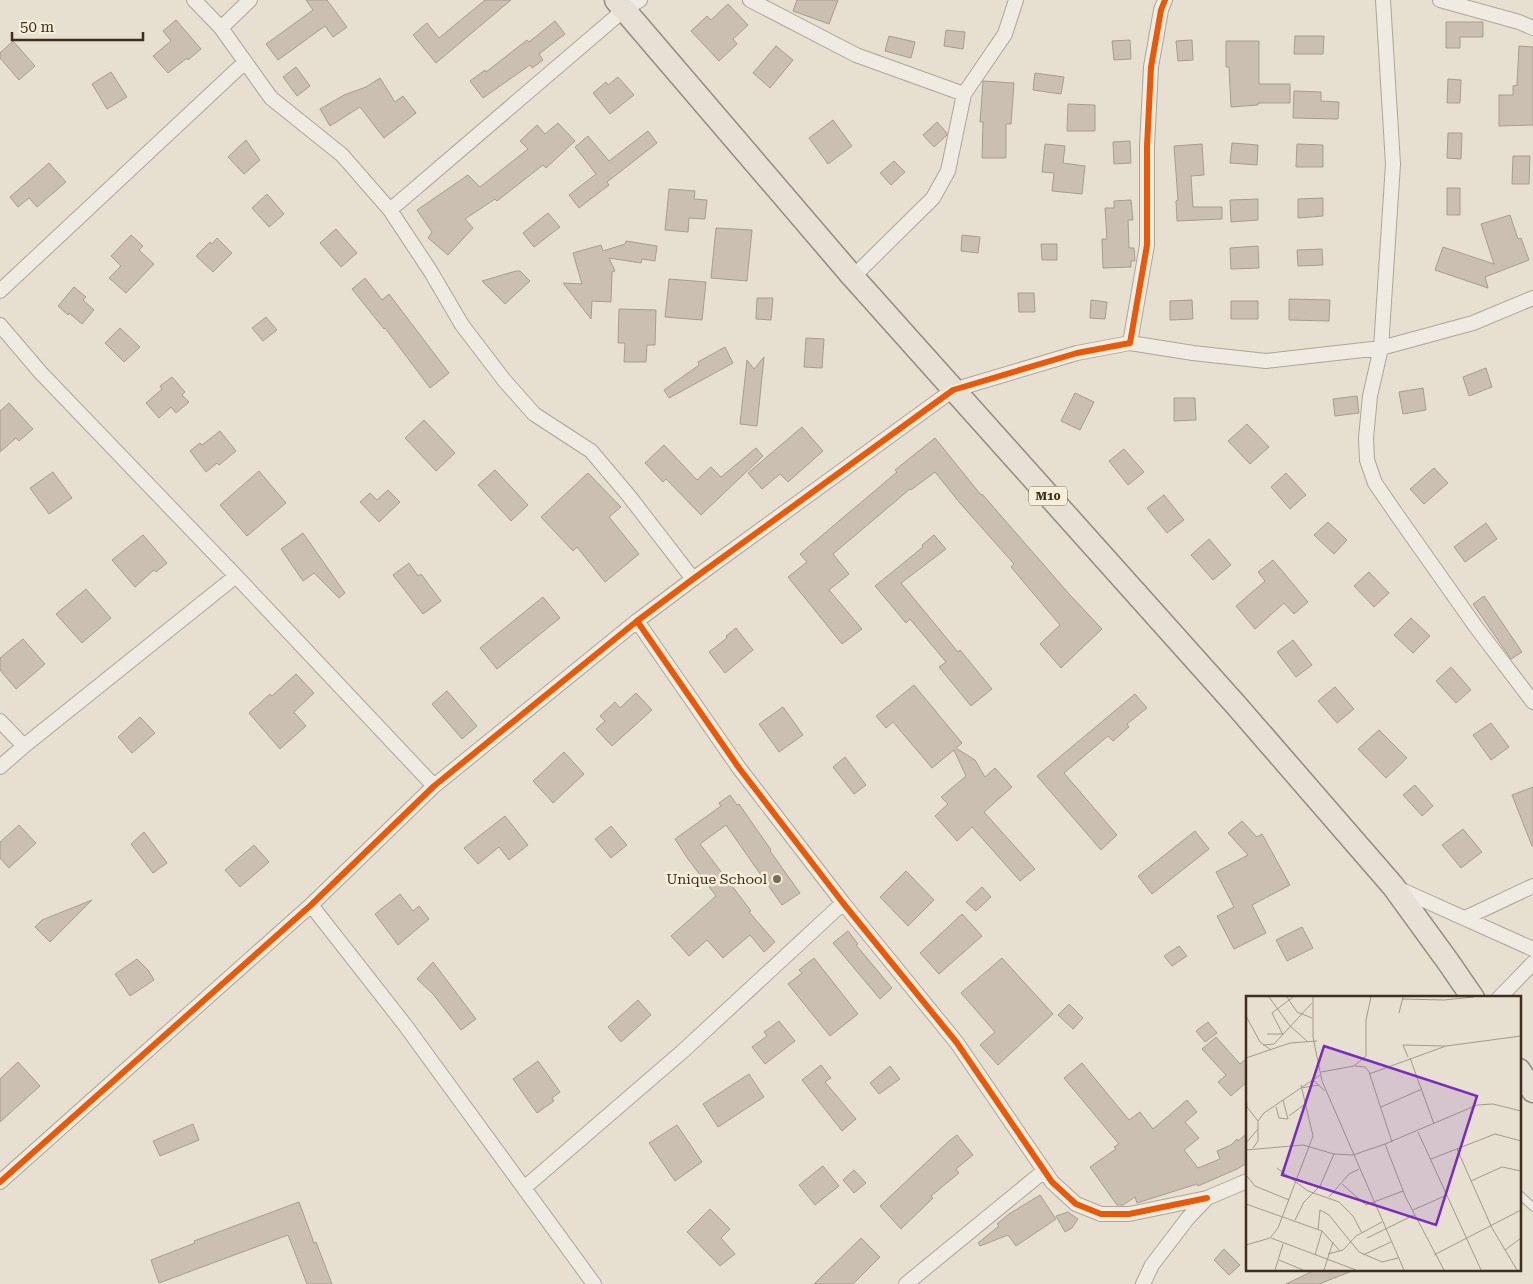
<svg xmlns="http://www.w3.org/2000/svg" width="1533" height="1284" font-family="'Roboto Serif',serif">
	<rect width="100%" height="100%" fill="#e7e0d1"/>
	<path fill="#cbbfb2" stroke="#a89c90" d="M306,0H327L347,27L333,37L325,26L278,60L266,44L313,10Z
		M485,0H511L436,63L413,35L427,23L439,38Z
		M797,0H838L829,24L793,11Z
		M728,4L748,25L733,39L737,44L719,61L691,31L707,16L711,20Z
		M176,20L201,49L188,60L187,58L168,73L153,56L171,41L163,31Z
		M555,21L565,34L539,54L543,60L532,68L530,65L483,98L470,81L485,70L486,72L527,40L529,42Z
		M1446,22H1483V37H1460V48H1446Z
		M946,30L965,32L963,49L944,46Z
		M889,36L915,42L911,58L885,51Z
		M1295,36H1324L1323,54H1294Z
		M1130,40L1131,59L1114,60L1112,41Z
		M1192,40L1193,60L1178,61L1176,41Z
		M13,41L35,66L19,80L0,58V53Z
		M1226,41H1259V84H1290V103H1258V105L1231,107L1229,67H1226Z
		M776,46L793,60L770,88L753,73Z
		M1519,46L1533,47V125L1499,126V95H1513V86L1517,85Z
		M296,67L310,86L297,96L283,77Z
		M111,72L127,97L107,109L92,84Z
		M1035,73L1064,77L1061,94L1033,90Z
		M618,77L634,95L610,114L593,93L606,82L608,85Z
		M380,78L395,102L403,96L416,113L384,138L360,107L330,126L320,109L344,95L366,87Z
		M1448,79L1461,80L1460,103H1447Z
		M983,81L1014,83L1011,124H1006V158H982L983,122H980Z
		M1294,91L1321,92V101L1339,102L1338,119L1293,118Z
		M1068,104L1095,105V131H1067Z
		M833,120L852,146L828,164L809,138Z
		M937,122L947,133V135L934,147L923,135Z
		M558,123L575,141L546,168L543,165L497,201L495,199L465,219L473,228L448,255L428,238L432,232L417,210L468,175L480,187L528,149L520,141L537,125L545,134Z
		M648,131L657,143L607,182L609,185L579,208L569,195L596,174L575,147L588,136L609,161Z
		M1448,133H1462L1461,159L1447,158Z
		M246,140L260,160L244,174L228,157Z
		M1130,141L1131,163L1114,164L1113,142Z
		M1232,143L1258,145L1257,165L1230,163Z
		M1045,144L1065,146L1063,163L1085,166L1082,194L1052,191L1054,173L1042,172Z
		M1202,144L1204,175L1191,176L1193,207H1222V219L1177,221L1176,201L1178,200L1174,146Z
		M1297,144L1323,145V167H1296Z
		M1513,156H1530L1529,184H1512Z
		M894,161L905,172L891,185L880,173Z
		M49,163L66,182L37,207L29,198L18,207L10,197Z
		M1447,188H1460V215H1447Z
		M669,189L695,191L694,199L707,200L705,219L689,218L688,232L665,230Z
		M267,194L284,214L269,227L252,208Z
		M1323,198V216L1298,218V199Z
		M1258,199V220L1231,222L1230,200Z
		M1131,200L1133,220H1128L1129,248H1134L1135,261H1131V267L1103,268L1102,239H1107L1105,208H1114V201Z
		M548,213L560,227L534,247L523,233Z
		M1510,215L1518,239L1521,238L1529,260L1485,277L1488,288L1435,270L1443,247L1494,264L1481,224Z
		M716,228L752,230L747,281L711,278Z
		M336,229L357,253L341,267L320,243Z
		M131,235L143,246L139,250L154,264L126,293L109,278L121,266L111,256Z
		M962,235L980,237L978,253L961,251Z
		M217,238L232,253L213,272L196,256L210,242L212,244Z
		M626,241L657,246L655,261L642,259L641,263L609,258L615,271L612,272L611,302L592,301L591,319L563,283L582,284L573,253L601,245L603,251L625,244Z
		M1041,244H1057V260H1042Z
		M1258,246L1259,268L1231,269L1230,248Z
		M1322,249L1323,265L1298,266L1297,250Z
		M516,271H520L530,281L505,304L482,281Z
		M365,278L382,300L389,294L449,373L430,388L385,328L384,329L352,289Z
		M669,279L706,282L702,320L665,317Z
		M74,287L86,297L83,300L94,310L82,324L69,313L68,315L58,306Z
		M1018,293H1034L1035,312H1019Z
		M757,298H773L771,320L756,319Z
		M1289,299L1330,300L1329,321L1289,320Z
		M1091,300L1107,302L1105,319L1090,318Z
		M1192,300L1193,319L1170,320V301Z
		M1231,301H1258V319H1231Z
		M619,309L656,310L655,345H647L646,362H624L625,343H618Z
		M266,317L277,330L263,341L252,328Z
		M120,328L140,347L124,362L105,343Z
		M806,338L824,339L822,368L804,367Z
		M725,347L733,363L669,398L664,390L699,365L698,362Z
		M764,357L757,426L740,424L747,360L754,369Z
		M1486,368L1492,387L1469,396L1463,377Z
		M172,377L185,392L182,395L189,402L176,413L171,407L159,418L146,403L162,389L160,386Z
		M1423,388L1426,410L1403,414L1399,392Z
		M1075,393L1094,402L1080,430L1061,421Z
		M1357,396L1359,413L1335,416L1333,399Z
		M1174,398H1195L1196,420L1174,421Z
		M9,403L33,429L19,441L16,438L0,452V411Z
		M424,420L455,453L436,471L405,438Z
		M1247,424L1269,447L1250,464L1228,441Z
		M802,427L823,451L788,482L780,474L762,489L748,473Z
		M220,431L236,451L219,465L217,463L206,472L190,451L200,443L202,445Z
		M935,438L981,495L982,494L1070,595L1102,629L1061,668L1040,644L1060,625L1011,567L1014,564L959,502L935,472L911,490L910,489L833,554L849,574L829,590L862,629L842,644L788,577L807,562L800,554L897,472L895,470Z
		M664,445L697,480L711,467L721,477L756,448L763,456L701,515L666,479L663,482L645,463Z
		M1124,449L1144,472L1128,485L1109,461Z
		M1434,468L1448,483L1424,504L1410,489Z
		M495,470L528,505L511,521L478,485Z
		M259,471L286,503L247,536L220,505Z
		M53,472L72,498L49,514L30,488Z
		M588,473L621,507L609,517L639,554L605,582L577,547L573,551L541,517Z
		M1286,473L1306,495L1290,509L1271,487Z
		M388,490L400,502L379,522L360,502L370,493L377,500Z
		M1164,495L1184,520L1167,533L1147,508Z
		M1328,522L1347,540L1334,554L1314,535Z
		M1486,523L1497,539L1465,562L1454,547Z
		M303,533L345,593L339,598L314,573L303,581L281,549Z
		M143,535L167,563L156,572L154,570L135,587L112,560Z
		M934,535L946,549L901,583L958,652L960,650L992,689L971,706L939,667L946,662L910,619L906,623L875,586L923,547L922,545Z
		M1209,539L1231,565L1213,580L1191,555Z
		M1273,560L1308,602L1294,614L1284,603L1255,629L1236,606L1265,581L1258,572Z
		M409,563L418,576L421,574L441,601L423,614L393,575Z
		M1369,572L1389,593L1374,607L1354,586Z
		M86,589L111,618L82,643L56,614Z
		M1484,596L1522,652L1511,659L1473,604Z
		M543,597L560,618L497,669L480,648Z
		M1411,618L1430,636L1413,653L1394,635Z
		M736,628L753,650L725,673L709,652L727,638L726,636Z
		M23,639L45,664L16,689L0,670V658Z
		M1293,640L1312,665L1296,677L1277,652Z
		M1451,667L1471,690L1456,703L1436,681Z
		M296,674L314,693L294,712L306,726L280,749L249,713L270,694L272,696Z
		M914,685L962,743L956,748L975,760L985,777L995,768L1012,787L984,812L1035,869L1020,881L972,827L957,841L935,816L948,804L941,797L966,776L954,750L932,768L893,722L886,728L876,716Z
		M1335,687L1354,709L1337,723L1318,701Z
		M447,691L477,726L462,739L432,704Z
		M636,693L652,710L612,746L596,729L605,721L600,716L615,702L620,708Z
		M1135,694L1147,708L1127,724L1129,727L1113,741L1108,736L1064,773L1117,835L1101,850L1037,776Z
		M783,707L803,735L779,752L759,724Z
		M140,717L155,733L132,753L118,737Z
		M1491,723L1509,747L1491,760L1473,735Z
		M1379,730L1407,758L1386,778L1358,749Z
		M564,752L584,774L553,803L533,781Z
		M845,757L866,785L854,794L833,767Z
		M1415,785L1433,806L1422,816L1403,795Z
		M1533,787V846H1532L1512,795Z
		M730,795L737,805L739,804L771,850L770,851L800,893L782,905L726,825L700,844L751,911L749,912L775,942L764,952L750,935L723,958L707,940L689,956L671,936L716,896L688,859L675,839L721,806L719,803Z
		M505,816L528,845L509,860L499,847L478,864L464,848Z
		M1242,821L1257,837L1262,834L1290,885L1252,905L1266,933L1234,949L1217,916L1234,907L1216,872L1248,855L1228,833Z
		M19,825L36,843L9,868L0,858V842Z
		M611,826L627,845L611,858L595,839Z
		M1463,829L1482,852L1461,868L1442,845Z
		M1195,831L1209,849L1152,894L1138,876Z
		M144,832L167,863L153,873L131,844Z
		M254,845L269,862L240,887L225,870Z
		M906,871L934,900L908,926L880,897Z
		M982,887L991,897L976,911L966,902Z
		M400,894L413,911L419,906L429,919L398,945L375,914Z
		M92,900L50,942L35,927L42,920Z
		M962,914L982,936L939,974L920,953Z
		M1302,927L1313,948L1287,961L1276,940Z
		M848,931L858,944L856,945L892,988L880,999L833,943Z
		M1179,946L1187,956L1172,966L1164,956Z
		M814,958L858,1014L830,1036L788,984L802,973L799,970Z
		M1002,958L1053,1014L998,1065L980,1045L995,1032L961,993Z
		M137,959L148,970L154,980L130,996L115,974Z
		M433,962L476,1019L461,1030L433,994L417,979Z
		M638,1000L651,1015L621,1042L608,1027Z
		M1069,1004L1083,1018L1073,1029L1058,1015Z
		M779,1021L795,1041L765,1064L752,1047L767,1036L764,1032Z
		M1208,1022L1217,1033L1205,1042L1196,1031Z
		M1216,1037L1240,1064L1247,1058V1082L1231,1096L1218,1082L1226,1075L1202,1049Z
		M538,1061L560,1092L552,1098L554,1101L537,1113L513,1079Z
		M18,1062L40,1086L0,1122V1079Z
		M1082,1063L1129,1120L1140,1112L1153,1129L1187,1100L1197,1112L1185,1122L1199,1138L1184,1150L1198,1168L1220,1159L1217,1151L1231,1145L1237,1139L1238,1141L1247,1133V1163L1237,1169L1198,1186L1197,1184L1137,1203L1135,1197L1123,1205H1117L1090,1167L1116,1149L1114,1147L1119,1144L1064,1078Z
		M821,1065L831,1078L825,1082L856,1119L842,1131L802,1080Z
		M890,1066L900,1079L879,1094L870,1083Z
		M749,1074L764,1097L718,1127L703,1104Z
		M193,1124L199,1140L160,1156L153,1141Z
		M677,1125L702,1162L675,1181L649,1143Z
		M957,1135L973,1155L956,1169L959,1173L931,1196L933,1198L901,1229L880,1206L949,1141Z
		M823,1166L839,1186L815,1205L799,1185Z
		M854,1170L866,1183L854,1193L843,1180Z
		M1040,1195L1056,1219L1016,1246L1008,1235L980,1246L978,1243L999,1226L997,1224L1009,1214Z
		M299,1202L314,1243L316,1242L332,1284H307L288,1235L159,1283L151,1260L195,1243L194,1241Z
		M710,1209L730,1229L721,1238L735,1254L720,1266L687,1232Z
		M1068,1212L1078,1219L1072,1228L1065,1232L1056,1216Z
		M861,1238L880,1257L853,1284H814Z
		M1224,1249L1240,1265L1229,1275L1214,1260Z
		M1315,1270H1352V1271L1319,1284H1286Z"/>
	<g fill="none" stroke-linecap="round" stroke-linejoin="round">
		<g stroke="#ada599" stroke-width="9">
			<path id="service" d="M1519,1194L1533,1207"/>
		</g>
		<g stroke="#ada599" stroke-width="16">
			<path id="minor" d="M194,0L221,28L271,98L342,155L390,210L431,272L462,325L504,380L534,414L591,451L629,496L693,579
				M750,0L856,55L964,94
				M1383,0L1393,164L1381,348L1370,396L1366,438L1367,460L1375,483L1397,515L1476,627L1533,702
				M1440,0L1519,22L1533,28
				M221,28L250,0
				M390,210L625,9L640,0
				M853,277L933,198L948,171L964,94L1005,34L1016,0
				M0,291L244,63
				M0,325L41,373L236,576L434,786
				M1130,343L1193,353L1266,361L1381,348L1473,323L1533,298
				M637,621L739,768L843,903L957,1043L1052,1182L1076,1204L1101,1214H1129L1207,1198
				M0,721L24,746
				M0,767L24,746L236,576
				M1397,888L1533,949
				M311,905L405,1025L594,1284
				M1465,918L1533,886
				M1499,998L1533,963
				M0,1182L311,905L434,786L637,621L693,579L953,390L1077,353L1130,343L1147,245V146L1151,67L1161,10L1165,0
				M524,1188L683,1051L843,903
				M906,1284L1044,1171
				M1143,1284L1152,1265L1188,1218L1207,1198L1247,1181"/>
		</g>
		<g stroke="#928b80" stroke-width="25">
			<path id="primary" d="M616,0L853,277L1236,705L1393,886L1449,963L1473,998
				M1519,1070L1533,1091"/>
		</g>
		<use href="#service" stroke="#efebe3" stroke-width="7"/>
		<use href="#minor" stroke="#efebe3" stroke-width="14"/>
		<use href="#primary" stroke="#e6e1d4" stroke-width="22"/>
		<g stroke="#f7eed8" stroke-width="9">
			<path id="cycleway" d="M637,621L739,768L843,903L957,1043L1052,1182L1076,1204L1101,1214H1129L1207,1198
				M0,1182L311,905L434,786L637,621L693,579L953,390L1077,353L1130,343L1147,245V146L1151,67L1161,10L1165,0"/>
		</g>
		<use href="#cycleway" stroke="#e8590c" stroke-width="6"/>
	</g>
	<circle fill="#786c5e" stroke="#f7eed8" stroke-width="2" cx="777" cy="879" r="5"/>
	<g text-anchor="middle" stroke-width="5" stroke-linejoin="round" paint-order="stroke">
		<rect fill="#f7eed8" stroke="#756857" stroke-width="1" x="1029" y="486.5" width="38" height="19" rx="4"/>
		<g font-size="12" font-weight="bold" fill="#3d2e20">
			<text x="1048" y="500">M10</text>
		</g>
		<g font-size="14" fill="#3d2e20" stroke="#f7eed8" text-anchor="end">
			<text x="767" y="884">Unique School</text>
		</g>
	</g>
	<g transform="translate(1246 996)">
		<rect width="275" height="275" fill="#e7e0d1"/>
		<path fill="none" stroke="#a3998a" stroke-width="1" d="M23,1L44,30L61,45M41,1L51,16L66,22M67,1V41L76,85L158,274M156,3L198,4L228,1M153,17L157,1M0,20L14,46L25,54M21,38H37M37,39L26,17L47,1M17,49L28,48L66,7M162,61L157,49L199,50M0,62L44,47L71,45M164,62L188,128M109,70L119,71L123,76L146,146M75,76L108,70L120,60V24L125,1M123,78L200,50L275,40M66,83L79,95M55,92L73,89M0,100L1,111L12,125M30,111L33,122L42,123L37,104M135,111L176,93M43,120L59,108M172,136L235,274M0,147L12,133V125L18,117L74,79M139,148L160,202L198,274M7,152L12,145V133M211,153L246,232L271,274M0,154L57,149L88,158M185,163L249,138L275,145M31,172L62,195L93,206L107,220L116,237M0,179L9,190L43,204M225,185L256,171L275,175M96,188L120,209L157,195M83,201L103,178L113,173M0,208L76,235L94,255M167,214L201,199M49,224L58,206L74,190L88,158L107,159L139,148L231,109L247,108L275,115M72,234L74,214L83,219L113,256L136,266L152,262M25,242L110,274M121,242L168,219M0,249L24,242L32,232L67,140L55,89M259,254L275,242M82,258L97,254L110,240L136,226M69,259L76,235M117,259L145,246M188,259L275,214M33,264L57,274M29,274L37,248M78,274L87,246"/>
		<path fill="#7b2cbf" fill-opacity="0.15" stroke="#7b2cbf" stroke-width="2.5" d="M78,50L231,100L190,229L36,179Z"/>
		<rect width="275" height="275" fill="none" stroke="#3d2e20" stroke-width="2.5"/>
	</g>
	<path d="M12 32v8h131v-8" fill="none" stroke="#3d2e20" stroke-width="2.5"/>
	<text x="20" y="32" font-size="15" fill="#3d2e20" stroke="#f7eed8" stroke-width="4" paint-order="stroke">50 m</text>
</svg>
